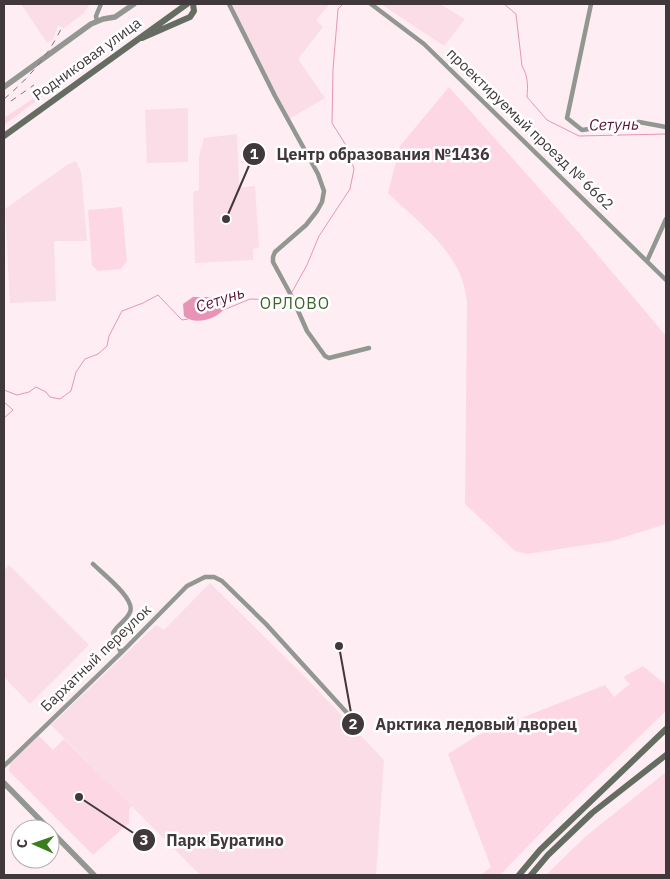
<svg xmlns="http://www.w3.org/2000/svg" width="670" height="879" font-family="'IBM Plex Sans',sans-serif">
	<rect width="100%" height="100%" fill="#feedf3"/>
	<path fill="#fadde7" d="M21,4H90L84,13L63,29L62,27L58,26L53,39L47,43Z
		M229,4H330L316,20L323,27L298,59L325,98L289,119Z
		M381,4H440L465,19L444,46Z
		M188,108V162L147,163L145,110Z
		M237,134L239,188L255,186L259,247L253,249V260L195,263L193,192L199,190V157L204,138Z
		M76,161L81,172L87,241H54L56,301L10,303L5,209L67,165Z
		M9,565L89,645L30,704L4,677V571Z
		M210,583L304,676L384,760L376,875H200L51,725L156,625L164,630Z"/>
	<path fill="#fed7e5" d="M449,87L580,234L666,336V524L612,541L527,554L515,551L465,504L467,301C465,292 464,283 460,274C445,241 413,217 388,193L400,146Z
		M46,90L47,93L4,125V118Z
		M122,207L127,261L121,269L98,271L92,265L88,210Z
		M643,666L666,685V711L561,812L500,875H481L491,867L448,754L478,735L605,685L614,697L630,684L623,677Z
		M39,736L53,750L64,739L132,806L129,809V823L93,855L9,771L10,763Z
		M666,772V875H546L585,837Z"/>
	<path fill="#e994b6" d="M193,297H214L222,299L223,310C215,320 193,325 184,316L183,304Z"/>
	<g fill="none" stroke-linecap="round" stroke-linejoin="round">
		<path stroke="#e994b6" stroke-width="1" d="M504,4L516,14L522,66C528,76 528,85 527,97L547,120L579,136L666,134
			M292,292L307,265L319,236L350,189L354,169L347,147L332,123L333,69L338,9L343,4
			M221,311L250,299L274,300L288,295
			M4,390L17,395L29,392L36,387L46,392L50,397L60,399L71,391L76,372L85,359L98,354L107,346L109,336L122,311L143,303L158,295L182,320L188,319
			M4,402L13,410L4,418"/>
		<path stroke="#929891" stroke-width="4.5" d="M229,4L275,96L318,174L324,191L322,202L317,211L306,225L275,252L273,257V262L292,297L307,331L325,356L329,358L369,348
			M371,4L424,44L666,280
			M591,4L567,118L582,130L639,122L666,127
			M97,21L96,16L101,4
			M647,261L666,219
			M93,564C102,573 136,599 130,612C127,620 117,625 113,633L121,653
			M4,766L121,653L187,586L205,577H214L222,581L266,624L348,714"/>
		<path stroke="#929891" stroke-width="5.5" d="M4,87L91,24L103,19L115,17L134,4
			M4,783L49,829
			M50,830L94,875"/>
		<path stroke="#656d63" stroke-width="6" d="M142,38L190,17L194,11L193,4
			M4,136L187,4
			M519,875L540,850L666,729
			M531,875L548,855L592,813L666,755"/>
		<path stroke="#807478" stroke-width="1" stroke-dasharray="6 6" stroke-linecap="butt" d="M4,99C29,78 48,56 62,27
			M11,101L34,85"/>
	</g>
	<g text-anchor="middle" stroke-width="5" stroke-linejoin="round" paint-order="stroke">
		<g font-size="15" fill="#41383b" stroke="#fff">
			<text transform="translate(87 59) rotate(-36)" y="5">Родниковая улица</text>
			<text transform="translate(530 129) rotate(44)" y="5">проектируемый проезд № 6662</text>
			<text transform="translate(96 658) rotate(-44)" y="5">Бархатный переулок</text>
		</g>
		<g font-size="16" font-style="italic" fill="#5c1238" stroke="#fff">
			<text transform="translate(614 124) rotate(-1)" y="6">Сетунь</text>
			<text transform="translate(220 299) rotate(-18)" y="6">Сетунь</text>
		</g>
		<g font-size="16" letter-spacing="1" fill="#386329" stroke="#fff">
			<text x="295" y="309">ОРЛОВО</text>
		</g>
	</g>
	<path fill="none" stroke="#41383b" stroke-width="2" d="M226 219L254 154M339 646L353 724M79 797L144 840"/>
	<g fill="#41383b" stroke="#fff" stroke-width="2">
		<circle cx="226" cy="219" r="5"/>
		<circle cx="339" cy="646" r="5"/>
		<circle cx="79" cy="797" r="5"/>
		<circle cx="254" cy="154" r="12"/>
		<circle cx="353" cy="724" r="12"/>
		<circle cx="144" cy="840" r="12"/>
	</g>
	<g font-size="15" text-anchor="middle" font-weight="bold" fill="#fff">
		<text x="254" y="159">1</text>
		<text x="353" y="729">2</text>
		<text x="144" y="845">3</text>
	</g>
	<g font-size="16" text-anchor="middle" font-weight="bold" fill="#41383b" stroke="#fff" stroke-width="5" stroke-linejoin="round" paint-order="stroke">
		<text x="383" y="160">Центр образования №1436</text>
		<text x="476" y="730">Арктика ледовый дворец</text>
		<text x="225" y="846">Парк Буратино</text>
	</g>
	<rect width="670" height="879" fill="none" stroke="#41383b" stroke-width="10"/>
	<g transform="translate(35 844) rotate(272)"><circle r="24" fill="#ffffff" stroke="#b3afb1"/>
	<path d="M0-4L9 19L0 12L-9 19Z" fill="#3a7d1e"/>
	<text y="-8" font-size="14" font-weight="bold" text-anchor="middle" fill="#41383b">С</text>
	</g>
</svg>
